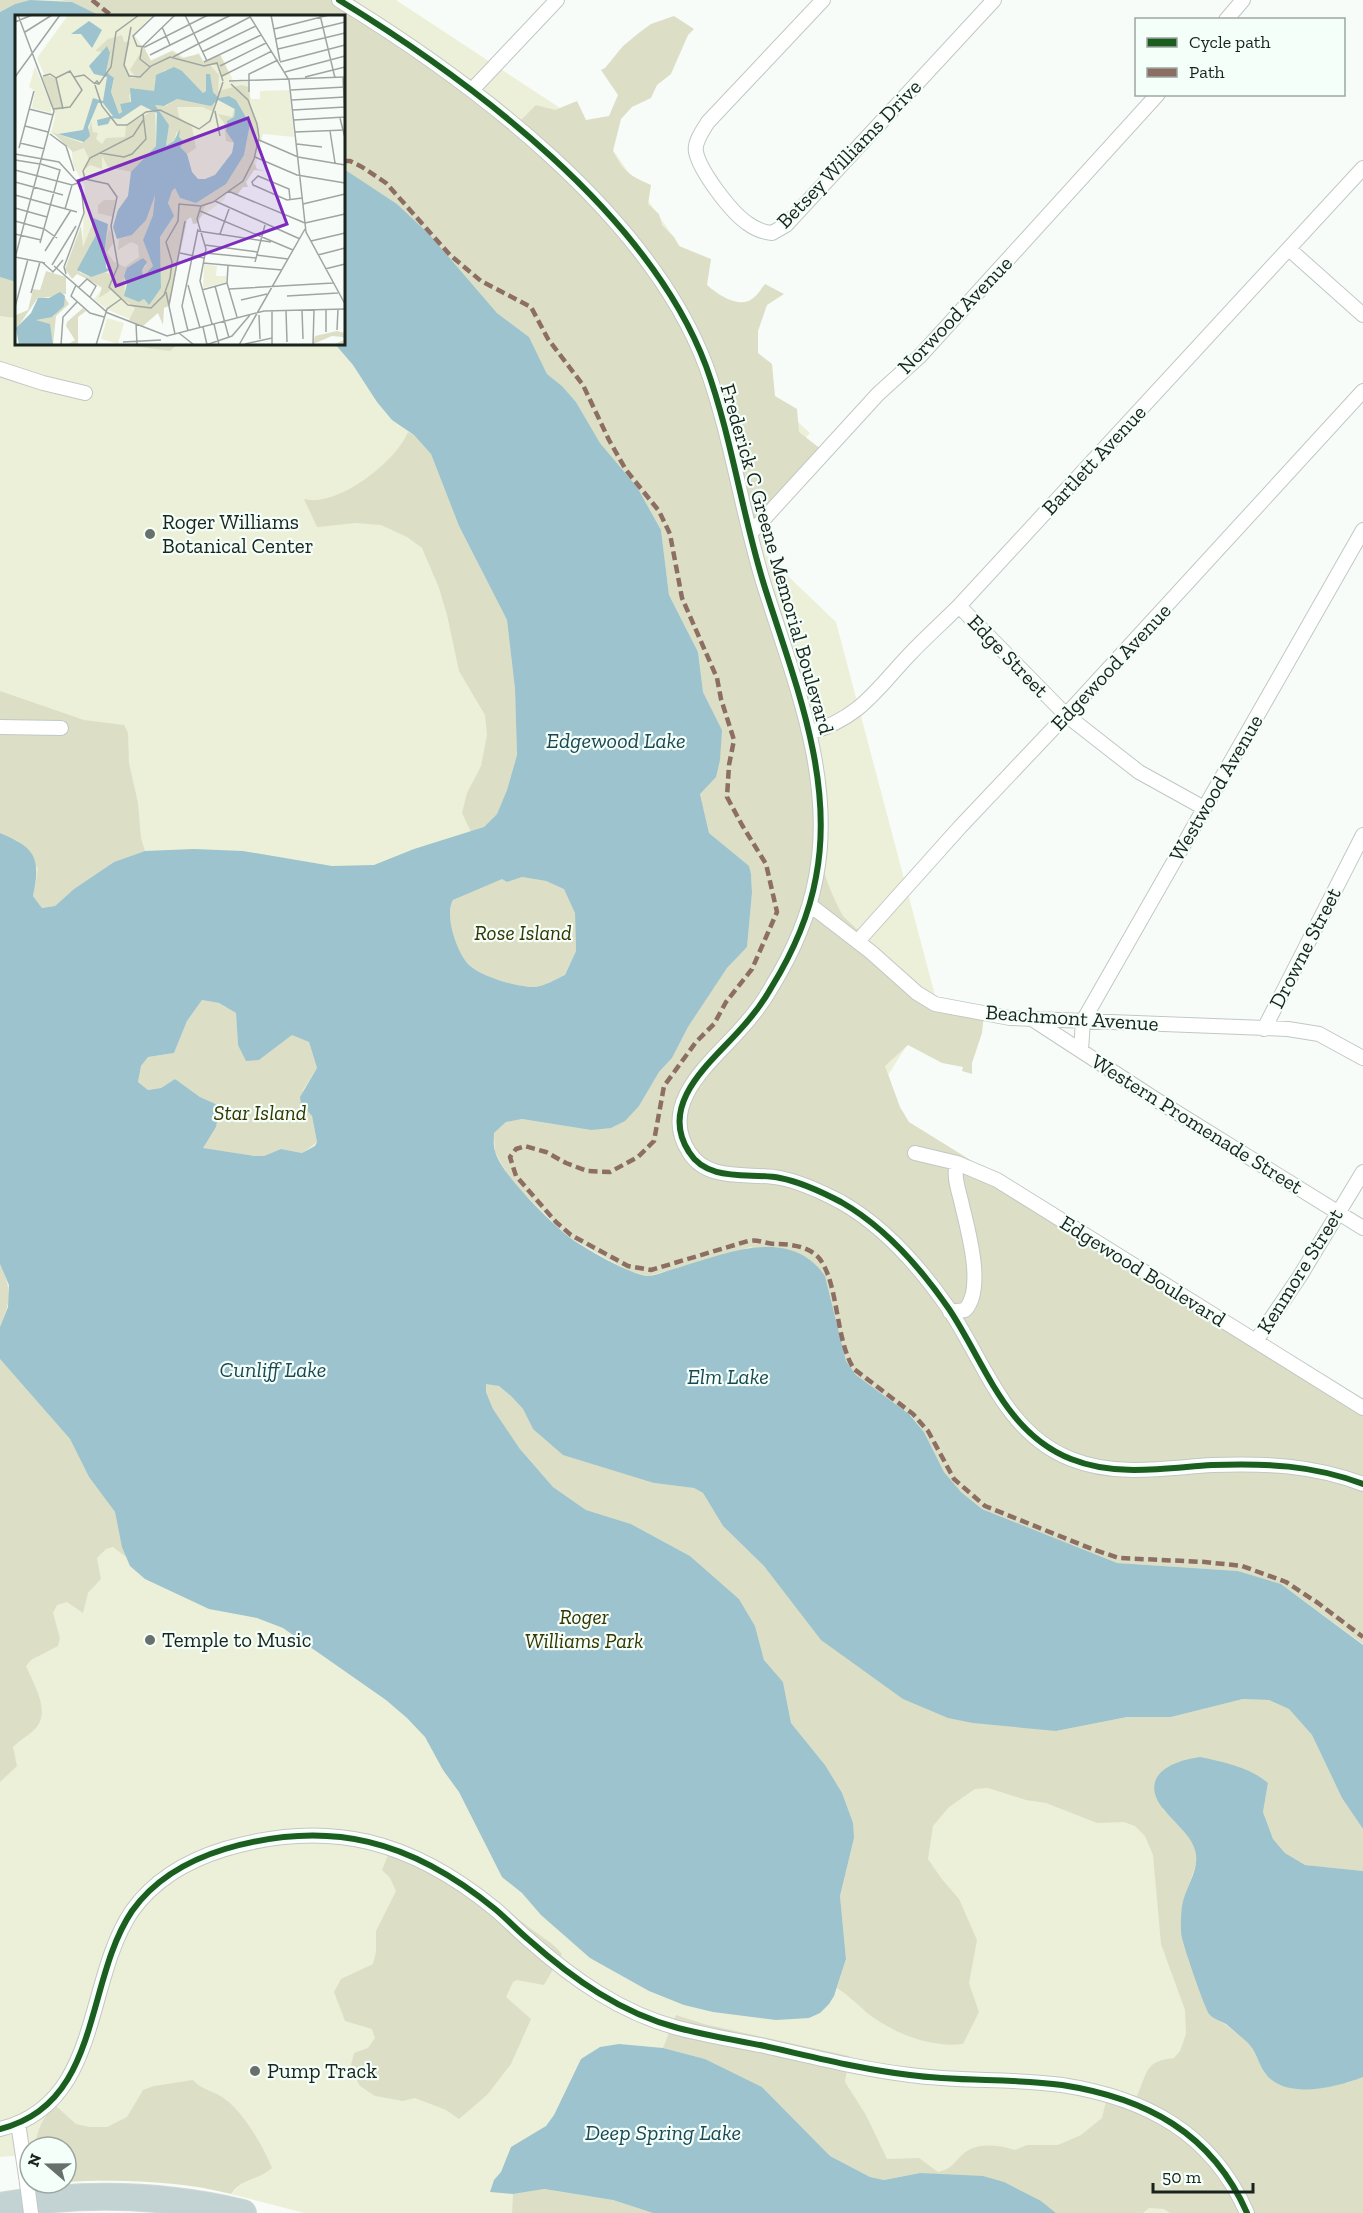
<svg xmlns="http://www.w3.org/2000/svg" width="1363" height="2213" font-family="'Zilla Slab',serif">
	<rect width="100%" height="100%" fill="#f7fcf9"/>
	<path fill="#edf0d9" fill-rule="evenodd" d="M0,0H396L604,137L752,350L738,367L810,433L769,478L765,554L836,622L936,999L863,1115L1363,1426V2213H304L231,2194L244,2181L249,2180L66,2147H30V2155L0,2157ZM16,16H344V344H16Z"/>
	<path fill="#dcdfc5" d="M0,0H30L15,4L0,12Z
		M60,0H335L517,124L536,105L555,110L577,101L586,120L609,116L618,95L601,70L605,68L623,46L640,32L651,24L674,16L694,29L688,35L671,74L657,85L651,98L632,107L621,119L613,151C624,172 629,175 651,185L648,204L659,214L662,225L674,237L679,246L711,259L707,285C717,294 739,309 752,299C757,296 761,289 765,284L784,294L767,305L758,331V353L772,364L775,396L797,409L799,432L826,453L752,531L800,708L822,849C820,870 833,897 843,916L927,995L984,1014L982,1033L972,1063V1074L962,1071L963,1067L942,1063L908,1045L885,1066L900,1107L909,1122L1363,1403V1644L1281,1584L1238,1571L1116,1563L982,1509L961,1492L944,1472L924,1432L910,1414L855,1375L846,1361L825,1276L751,1247L648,1276L629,1271L569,1237L512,1182L495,1152L494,1133L506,1122L522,1119L591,1130L639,1106L659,1072L672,1058L688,1027L727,968L747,947L752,893L751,874L748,866L709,833L700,794L722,730L703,692L698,652L669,595L661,530L637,487L600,443L576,402L562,386L547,374L529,337L497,313L429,234L397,204L344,169V16H101L72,2Z
		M0,277L16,282V318L0,316Z
		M116,344H178L170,351Z
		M408,432L414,435L431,454L459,526L507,620L515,689L517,755L507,790L497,814L484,827L471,832L462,813L467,793L481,766L487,735L485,715L459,671L447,615L439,588L422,548L407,537L381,525L356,523L317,527L304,499C337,508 396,462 408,432Z
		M0,691L84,720L124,725L128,733L129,763L138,803L141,838L145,851L114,862L74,889L55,906L42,908L33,896L38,869L18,841L0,833Z
		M522,877L546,881L565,889L575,913L576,951L565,975C556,979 545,986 535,987C519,988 480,976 469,965C457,953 444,915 453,900L502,878L507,882Z
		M202,1000L219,1003L236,1013L238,1045L259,1060L293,1034L309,1042L317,1068L303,1090L301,1104L312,1116L317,1142L302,1153L281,1149L264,1156H255L202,1148L216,1127L220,1106L200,1097L175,1079L161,1088L148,1090L138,1082L141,1066L148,1057L174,1053L187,1021Z
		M0,1264C12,1291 11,1299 0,1327Z
		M0,1359L70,1439L89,1477L115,1512L126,1557L113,1547L106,1549L97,1558L101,1579L88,1593L83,1613L67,1602L57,1605L53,1613L60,1638L58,1646L31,1660L26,1666C33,1683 52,1712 35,1729C28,1736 20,1740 13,1747L17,1766L0,1782Z
		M486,1383L499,1386L511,1396L523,1409L533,1429L654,1483L694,1488L703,1493L723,1526L764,1566L1056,1731L1127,1717H1171L1243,1699L1269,1700L1289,1709L1312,1735L1342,1798L1363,1829V1871L1305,1865L1285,1853L1273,1839L1263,1812L1268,1783L1162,1809L1190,1836L1196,1851L1197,1861L1182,1906L1209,2014L1226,2025L1250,2044L1266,2075L1346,2083L1363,2077V2213H1170L1164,2209L1149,2208L1143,2213H1056L1041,2201L920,2173L884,2180L870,2177L830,2156L762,2087L705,2059L663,2048L676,2015L704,2024L849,2056L845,2082L866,2115L887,2159L919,2158L938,2172C952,2168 951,2166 961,2156C975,2141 998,2145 1015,2150L1027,2145H1058L1081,2135L1102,2118L1109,2088L1137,2096C1148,2071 1145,2061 1174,2058L1180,2051L1186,2034L1185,2010L1161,1944L1153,1855L1145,1836L1135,1826L1124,1822L1097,1823L1046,1803L1026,1800L988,1788L975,1789L949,1807L933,1826L928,1859L941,1878L959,1899L977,1940L969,1983L979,2012L963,2044C930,2048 892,2033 866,2012C857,2004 848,1995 837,1988L846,1959L840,1896L854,1838L825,1765L791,1723L783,1682L764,1660L755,1626L739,1599L690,1556L631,1524L586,1510L553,1487L520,1449L493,1409L486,1392Z
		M392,1845C433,1849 493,1899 526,1925C537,1934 553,1942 562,1954L544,1985L517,1980L513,1982L506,1997L531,2019L511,2064L487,2095L459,2119L446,2110L415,2098L403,2101L375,2096L360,2086L350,2069L354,2053L368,2048L375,2038L372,2029L345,2021L334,1992L341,1979L373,1964L376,1952V1931L396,1891L390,1878L382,1870Z
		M193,2080C201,2090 215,2091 225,2099C244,2113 263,2146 272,2168C258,2181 243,2177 231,2194C181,2181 118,2179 66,2182V2147H35C37,2131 42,2116 56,2106L76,2124L89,2127H107L127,2117L143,2090L154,2086Z
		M543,2189L613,2200L653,2213H512L513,2194Z"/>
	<path fill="#9dc3ce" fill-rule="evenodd" d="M30,0L72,2L101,16H16V282L0,277V12L15,4Z
		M344,169L397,204L429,234L497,313L529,337L547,374L562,386L576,402L600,443L637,487L661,530L669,595L698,652L703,692L722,730L720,760L716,777L700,794L709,833L749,866L751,874L752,893L747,947L727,968L688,1027L672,1058L659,1072L639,1106L625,1121L611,1128L591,1130L522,1119L506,1122L494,1133C494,1138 493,1146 495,1151C500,1173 550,1222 569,1237C584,1248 629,1274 647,1276C656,1276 668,1270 677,1268C725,1254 790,1225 825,1276L846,1361L856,1375L909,1414L924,1432L944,1472L961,1492L982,1509L1117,1563L1238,1571L1281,1584L1363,1645V1829L1342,1798L1312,1735L1289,1709L1269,1700L1243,1699L1171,1717H1127L1056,1731L973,1723L948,1718L903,1699L821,1640L764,1566L723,1526L703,1493L694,1488L654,1483L563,1455L533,1429L523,1409L511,1396L499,1386L486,1384V1392L493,1409L520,1449L553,1487L586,1510L631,1524L690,1556L739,1599L755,1626L764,1660L783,1682L791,1723L825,1765L842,1793L853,1823L854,1838L840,1896L846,1959L834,1996L829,2004L820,2013L809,2018L776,2020L713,2012L684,2005L649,1991L590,1958L541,1915L522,1893L502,1877L459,1792L443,1770L425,1737L407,1718L386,1700L283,1628L257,1618L209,1609L145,1579L130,1566L122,1547L115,1512L89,1477L70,1439L0,1359V1327L8,1307L9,1285L0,1264V833C36,848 41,858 33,896L42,908L55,906L74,889L114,862L145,851L194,849L243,851L332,866L374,865L414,849L484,827L497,814L507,790L517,755L515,689L507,620L459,526L431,454L414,435L392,420L377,402L353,365L335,344H344ZM522,877L546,881L564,889L575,913L576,951L565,975C556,979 545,986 535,987C519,988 480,976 469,965C457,953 444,915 453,900L502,879L507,882ZM202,1000L219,1003L236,1013L238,1045L246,1061L259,1060L292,1035L309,1042L317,1068L300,1097L301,1104L312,1116L317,1142L315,1146L302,1153L281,1149L264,1156H255L203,1148L216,1127L220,1106L200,1097L175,1079L161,1088L148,1090L138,1082L141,1066L148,1057L174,1053L187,1021Z
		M1200,1757C1224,1762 1249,1767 1268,1783L1263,1812L1273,1839L1285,1853L1305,1865L1363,1871V2077C1337,2087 1285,2101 1265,2073C1258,2063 1256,2050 1247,2042C1240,2036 1233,2030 1226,2024C1221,2021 1214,2019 1210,2015C1205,2010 1184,1947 1182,1938C1180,1929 1181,1915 1182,1906C1185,1887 1201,1869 1195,1850C1189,1826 1148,1808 1155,1782C1160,1765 1186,1759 1200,1757Z
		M619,2044L663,2048L705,2059L762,2087L830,2156L870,2177L884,2180L920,2173L983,2176L1004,2182L1041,2201L1056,2213H653L613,2200L544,2189L513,2194L490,2192L494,2180L501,2172L511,2147L546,2126L554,2115L581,2059L600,2047Z"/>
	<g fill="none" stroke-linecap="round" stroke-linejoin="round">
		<g stroke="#c1c8c4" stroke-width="16">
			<path id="street" d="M339,0C473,82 649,214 706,366C732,438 742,515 765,588C794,680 835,779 816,877C809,916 792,954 771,988C762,1004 751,1018 738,1032C710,1063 658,1104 689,1152C708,1183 750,1172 780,1178C801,1182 822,1192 841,1202C885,1227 920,1267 949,1309C985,1363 1005,1433 1071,1459C1116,1477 1165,1468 1212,1465C1265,1463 1313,1465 1363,1484
				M823,0L708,122C703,130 694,142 696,152C700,171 730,211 747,223C755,229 762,232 772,233L786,225L994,0
				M1226,20L1243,0
				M472,90L557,0
				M1289,249L1363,315
				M0,369L43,383L85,393
				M750,534L878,394L920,356L1158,94
				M959,606L1066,715L1139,772L1204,808
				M0,727L61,728
				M809,733C860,718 875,691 909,655C925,638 943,622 959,606L1363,168
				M810,905L871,952L917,993L935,1004L1010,1018L1288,1029L1319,1034L1363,1058
				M858,941L960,827L1066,715L1363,391
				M1032,1019L1155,1099L1363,1228
				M1264,1029L1363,835
				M1081,1050L1083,1021L1363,530
				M915,1153L957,1163L997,1180L1363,1408
				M950,1312L965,1310C985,1289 968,1231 962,1205C959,1191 953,1177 957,1163
				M1256,1341L1300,1276L1363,1172
				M18,2123L26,2176
				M0,2129C102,2104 84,1982 132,1911C154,1880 189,1860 225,1849C330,1818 412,1841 495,1909C507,1919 517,1930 529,1940C573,1979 621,2013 678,2028C705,2035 733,2040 760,2045C810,2056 859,2069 910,2075C960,2082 1012,2078 1062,2085C1146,2098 1212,2133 1247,2213"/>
		</g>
		<g stroke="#d2d7d4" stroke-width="28">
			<path id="highway" d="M0,2206C81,2192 163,2194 243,2213"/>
		</g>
		<use href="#street" stroke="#fefffe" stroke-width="14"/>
		<use href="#highway" stroke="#c3d3d3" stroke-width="26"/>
		<g stroke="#c1c8c4" stroke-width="16" stroke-linecap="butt">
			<path id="street-bridge" d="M26,2176L31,2213"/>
		</g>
		<use href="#street-bridge" stroke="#fefffe" stroke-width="14"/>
		<path stroke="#8d6e63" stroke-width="4.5" stroke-dasharray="9 4.5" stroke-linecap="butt" d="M92,0L112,16
			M344,161H350L362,167L386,183L450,255L481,281L531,307L548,339L583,385L609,440L626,470L659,511L670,534L682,598L717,678L721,699L734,740L729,765L727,797L742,825L766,864L777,912L752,969L726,1002L714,1024L696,1042L664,1086L654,1141L638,1157L610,1172L587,1171L566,1163L546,1152L525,1146L516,1149L510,1157L516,1176L556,1222L571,1235L628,1266L651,1270L748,1241C759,1239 766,1244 776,1244C790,1244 808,1246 819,1258C839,1283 835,1340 854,1369L913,1414L928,1431L954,1479L985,1506L1092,1549L1119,1558L1205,1562L1242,1566L1286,1582L1318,1603L1363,1637"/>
		<g stroke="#f4fff9" stroke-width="10">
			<path id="cycleway" d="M339,0C473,82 649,214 706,366C732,438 742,515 765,588C794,680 835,779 816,877C809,916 792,954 771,988C762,1004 751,1018 738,1032C710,1063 658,1104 689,1152C708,1183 750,1172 780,1178C801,1182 822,1192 841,1202C885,1227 920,1267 949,1309C985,1363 1005,1433 1071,1459C1116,1477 1165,1468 1212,1465C1265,1463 1313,1465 1363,1484
				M0,2129C102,2104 84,1982 132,1911C154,1880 189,1860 225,1849C330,1818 412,1841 495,1909C507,1919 517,1930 529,1940C573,1979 621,2013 678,2028C705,2035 733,2040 760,2045C810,2056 859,2069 910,2075C960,2082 1012,2078 1062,2085C1146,2098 1212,2133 1247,2213"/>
		</g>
		<use href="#cycleway" stroke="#1b5e20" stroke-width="6"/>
	</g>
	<g fill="#67706b" stroke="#f4fff9" stroke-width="2">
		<circle cx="150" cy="534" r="6"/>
		<circle cx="150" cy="1640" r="6"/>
		<circle cx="255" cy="2071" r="6"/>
	</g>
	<g text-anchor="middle" stroke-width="4.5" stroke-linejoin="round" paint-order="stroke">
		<g font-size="21" fill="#1a241f" stroke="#f4fff9">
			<text transform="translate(849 154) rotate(-46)" y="7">Betsey Williams Drive</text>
			<text transform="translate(955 315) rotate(-46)" y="7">Norwood Avenue</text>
			<text transform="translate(1094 460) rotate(-47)" y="7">Bartlett Avenue</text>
			<text transform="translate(777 559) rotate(74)" y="7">Frederick C Greene Memorial Boulevard</text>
			<text transform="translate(1008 656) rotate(46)" y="7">Edge Street</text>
			<text transform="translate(1111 667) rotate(-47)" y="7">Edgewood Avenue</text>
			<text transform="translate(1216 788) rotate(-60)" y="7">Westwood Avenue</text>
			<text transform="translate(1305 948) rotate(-63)" y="7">Drowne Street</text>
			<text transform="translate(1072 1018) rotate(4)" y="7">Beachmont Avenue</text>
			<text transform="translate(1197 1124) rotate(32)" y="7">Western Promenade Street</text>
			<text transform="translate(1143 1271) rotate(32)" y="7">Edgewood Boulevard</text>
			<text transform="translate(1300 1271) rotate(-58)" y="7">Kenmore Street</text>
		</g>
		<g font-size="21" fill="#1a241f" stroke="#f4fff9" text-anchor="start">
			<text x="162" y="529">Roger Williams<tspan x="162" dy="24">Botanical Center</tspan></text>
			<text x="162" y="1647">Temple to Music</text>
			<text x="267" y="2078">Pump Track</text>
		</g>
		<g font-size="21" font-style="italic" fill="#353500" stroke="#f4fff9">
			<text x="523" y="940">Rose Island</text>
			<text x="260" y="1120">Star Island</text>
			<text x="584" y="1624">Roger<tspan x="584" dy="24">Williams Park</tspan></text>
		</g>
		<g font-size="22" font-style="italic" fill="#1a4855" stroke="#f4fff9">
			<text x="616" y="748">Edgewood Lake</text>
			<text x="273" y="1377">Cunliff Lake</text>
			<text x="728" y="1384">Elm Lake</text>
			<text x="663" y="2140">Deep Spring Lake</text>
		</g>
	</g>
	<g transform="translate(15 15)">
		<rect width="330" height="330" fill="#f7fcf9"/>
		<path d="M53,0H138L119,19L136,45L158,35L171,44L184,38L190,48L206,40L219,67H233L236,84H245V76L274,75L279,122L248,119L240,154L223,178H212L209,185L183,204L172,202L150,291L129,310L93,295L79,284L87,274L66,258L70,172L58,150L56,128L36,118L40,102L37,78L22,43ZM20,51L36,90V98L17,93L20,76L14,72ZM189,249L202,251L201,261H211V267L188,273ZM92,303L109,308L103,329L86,324Z" fill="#edf0d9"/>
		<path d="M107,20L109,27H115L109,48L116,63H122L115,55L129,32L136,46L157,36L167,43L184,39L188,47L205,40L214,58L207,62L204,50H195L204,60L203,76L226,70L234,72L235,90L244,115L238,146L242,154L251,156L239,155L231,167L233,172H228L222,180L213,176L190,191L183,208L178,209L176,202L172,205L154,291L149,293L148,310L143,298L128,311L114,305L120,293L96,275L84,283L87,272L62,259L57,264L50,254L66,211L68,232L79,205L81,220L64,257L74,262L88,256L94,259L90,232L94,212L99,227L92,237L99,247L110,252L124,242L123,230L116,227L103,235L104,224L117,220L126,211L140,180L138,200L128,225L138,251L128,262L127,255L131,251L128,243L109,259L110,281L124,287L129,284L133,289L146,273L145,222L158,203L153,188L157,176L160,173L165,183L181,188L211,169L229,140L235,109L221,85L214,81L204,83L198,77L191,59V76L188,78L169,58L150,55L140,64L139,76L126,77L120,73L114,80L115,88L105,89L107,98L104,99L96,77L99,66L91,57L95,38L80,36L93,24ZM32,60L41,64L49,94L38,95L27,62ZM162,84L199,89V97L187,92H162L164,102L177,112L181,133L172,139L164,132L162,116L159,126L151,131L154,110L140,90L151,91ZM205,85L216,89L220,94L219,102L212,106L211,115L219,128L211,126L209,108L203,99L217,102L219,94ZM140,95L141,131L117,157L93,152L87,141V154L75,150L69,155L74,144L69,133L58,137L37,117L67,128L72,125L76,106L78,117L83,118L81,124L87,129L91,123L110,122L111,110ZM89,185H100L98,202L83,198V190ZM31,256L51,262V279L22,284L0,316L1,300L13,295L18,274L25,275ZM49,281L54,289L41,301L38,330L21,304L39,301ZM68,293L71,296L63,302V330H52L60,325L51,311L52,307ZM322,316L330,318V330H317L329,325L328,322L317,321L298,329L300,321Z" fill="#dcdfc5"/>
		<path d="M74,6L87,15L77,33L66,19H56ZM92,31L95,38L91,57L99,63L96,77L104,99L107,97L105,89L116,87L115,73L139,76L141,60L159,52L167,56L188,78L191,76V59H195L198,77L204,83L214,81L221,85L235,109L229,140L211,169L181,188L165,183L160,173L157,176L153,188L159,201L145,222L146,273L134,290L129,284L124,287L109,281L112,269L109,261L112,253L128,243L132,247L127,255L128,262L138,251L128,225L138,200L140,180L131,205L117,220L102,224L98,212L103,195L113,181L116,157L141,131L142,98L126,90L105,104L96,103L93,109L83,111L82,105L98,101L88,88H83L73,112L75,121L69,127L43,119L68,115L78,83L88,86L92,62L79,59L74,51ZM162,84L196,91L203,85L220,94L219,102L212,106L211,116L219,128L217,138L200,160L190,164H183L177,157L172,139L165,132L169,127L164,122L165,114L159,126L151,131L154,110L140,90L149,91ZM78,203L93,209L90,232L91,253L96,255L76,262L62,255L81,220ZM45,277L50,281L49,291L37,302L21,305L35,309L38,330H4L1,313L16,298L23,283H34Z" fill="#9dc3ce" fill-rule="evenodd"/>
		<path fill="none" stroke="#9fa6a2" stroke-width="1.5" d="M140,0L118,21L122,31L130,32L193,0M170,0L192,46M234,0L274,65L291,217L330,289M256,0L265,46M305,0L320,63M0,7L17,0M116,12L109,50L114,61L125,62L136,51L155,42L189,51L202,48L208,66M147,12L155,30M259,14L314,0M10,17L37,0M261,24L330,7M263,34L330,18M187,37L241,11M135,40L216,0M158,42L235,2M189,47L246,20M265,47L330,30M205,51L251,28M135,52L125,44L127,32L160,0M270,57L330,41M28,61L35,59L41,63L48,94M207,61L257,36M0,62L45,0M59,62L69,60L80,69M290,62L330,52M328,62L330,102M214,66L330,62M84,69L80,68L82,66L84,69L96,52L101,17L124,0M80,70L87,91L102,110H112L131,97L145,95L184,114L195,106L208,67M276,75L330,72M234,77V59L263,45M277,85L330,82M14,94L38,100M38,94L55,92L67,75L55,56L41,63M278,95L330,92M200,96L205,121M325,103L330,123M279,105L330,102M10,111L33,117M315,116L320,148M280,117L330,115M35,119L51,131L59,156M244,125L283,142L330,150M5,128L30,134M282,129L307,132M4,133L19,76M85,138L109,142L117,139L131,124L128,99M0,139L44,147L66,171L69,198L49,252L51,259M240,142L282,160L330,168M0,145L25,149M0,155L57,170L63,168M70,164L93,169L102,182L96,211L103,251L94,272L113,290L136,293L149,280L155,263L157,247L151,227L163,206L164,189L186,191L198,187L228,166L239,144L244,122L242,109L233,85L216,69M70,164L68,156L75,143L118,121L129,104M0,167L48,180M213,176L290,208M0,180L62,197M275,184L274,174L243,161L237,167L238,170L272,185L287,183M200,186L285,224M288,189L330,179M186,191L182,204L191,234L185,266L197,309M0,193L32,202M50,194L57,170M185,196L278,235M0,206L29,214L42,223M290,208L330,199M183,216L256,227M0,219L26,225M205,219L214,194M296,226L330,218M25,228L45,155L26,149M190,230L242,237M30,236L56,195M165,238L189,243M190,238L241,243M241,240L273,244M303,240L330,233M0,242L30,248M0,243L39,96L3,0M27,247L38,257L48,245M240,247L250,210M188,248L267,255M37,250L61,211M39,251L93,298L152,321L249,296L330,294M213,251L212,268L222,302M310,254L330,249M61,270L56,281L75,298L89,302M173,270L185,313M200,271L214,323M64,272L72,264L81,271L75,282M214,274L318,268M187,275L212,268M151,277L160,319M16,278L25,247M272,281L323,278M226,285L252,279M154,290L170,206M0,292L13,244M311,294V317M271,295L272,327M287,295L288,324M257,296V329M244,300L245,324M121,308L122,330M199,309L204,330M188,312L192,330M322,315L323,294M173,316L167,291L183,214M164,318L179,330M108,327L146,325M230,329L257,323M46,330L48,302L62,287M81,330L92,294L106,284M191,330L217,321L235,300M224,330L290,214M298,330L299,295"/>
		<path fill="#7b2cbf" fill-opacity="0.15" stroke="#7b2cbf" stroke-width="3" d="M233,103L272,209L101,271L63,166Z"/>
		<rect width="330" height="330" fill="none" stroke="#1a241f" stroke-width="3"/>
	</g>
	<rect x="1135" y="18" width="210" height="78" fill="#f4fff9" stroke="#9da7a2" stroke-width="1.5"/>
	<rect x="1147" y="38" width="30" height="9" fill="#1b5e20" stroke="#9da7a2" stroke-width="1.5"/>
	<text x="1189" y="48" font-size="18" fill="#1a241f">Cycle path</text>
	<rect x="1147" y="68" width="30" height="9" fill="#8d6e63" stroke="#9da7a2" stroke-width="1.5"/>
	<text x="1189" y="78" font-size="18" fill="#1a241f">Path</text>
	<g transform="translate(48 2165) rotate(290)"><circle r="28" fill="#f4fff9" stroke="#9da7a2" stroke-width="1.5"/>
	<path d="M0-4.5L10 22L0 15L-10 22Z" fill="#67706b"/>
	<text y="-9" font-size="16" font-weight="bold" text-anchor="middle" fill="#1a241f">N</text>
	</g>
	<path d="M1153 2183v9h100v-9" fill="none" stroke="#1a241f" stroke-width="3"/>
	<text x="1162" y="2183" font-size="18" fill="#1a241f" stroke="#f4fff9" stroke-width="4.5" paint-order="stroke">50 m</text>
</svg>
